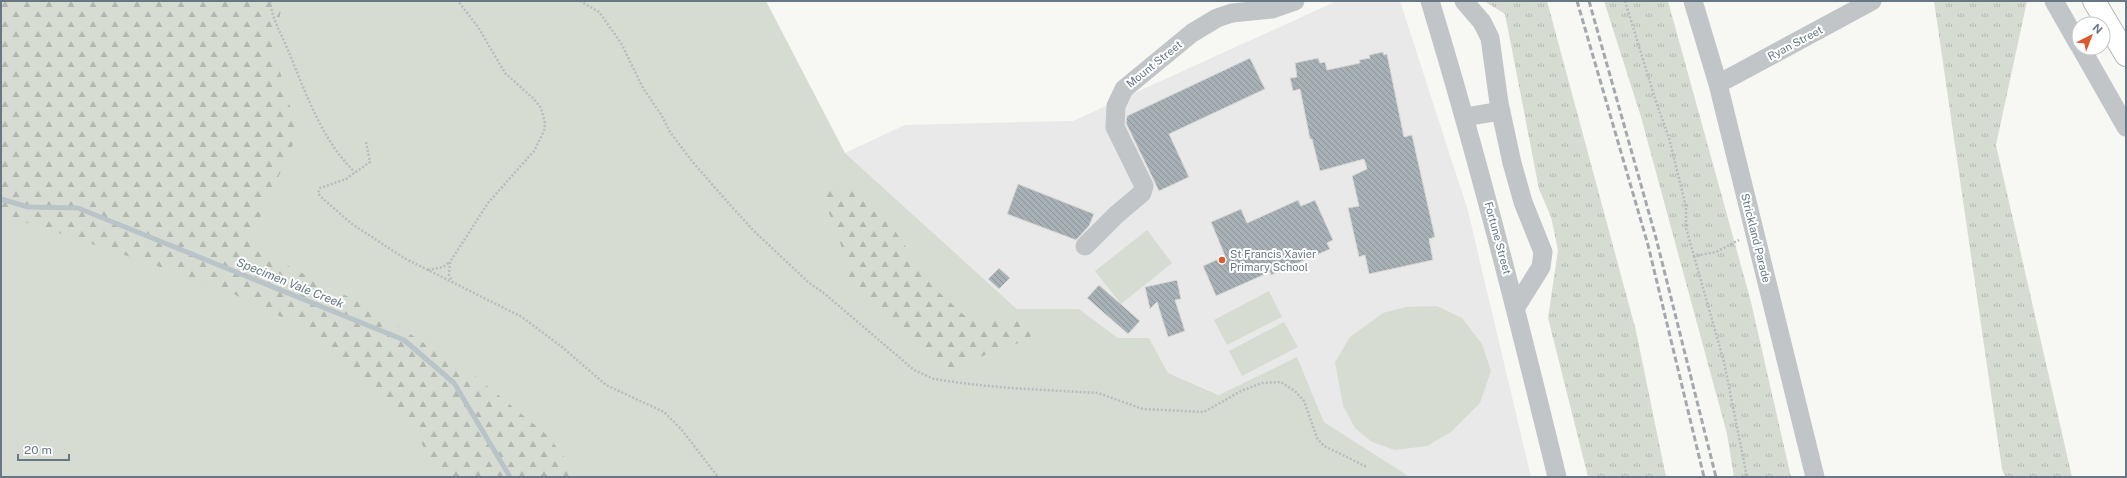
<svg xmlns="http://www.w3.org/2000/svg" width="2127" height="478" font-family="'Public Sans',sans-serif">
	<defs>
		<pattern id="forest-firs" width="22" height="20" patternUnits="userSpaceOnUse"><rect width="22" height="20" fill="#d7dcd3"/><path d="M5 1l3.5 6h-7zM16 11l3.5 6h-7z" fill="#b2b7b1"/></pattern>
		<pattern id="park-tufts" width="24" height="20" patternUnits="userSpaceOnUse"><rect width="24" height="20" fill="#d7dcd3"/><path d="M3 7l-1-3M5 7V3M7 7l1-3M15 17l-1-3M17 17v-4M19 17l1-3" fill="none" stroke="#b2b7b1"/></pattern>
		<pattern id="building-back-hatch" width="6" height="6" patternUnits="userSpaceOnUse"><rect width="6" height="6" fill="#a7b0b5"/><path d="M-1 5l2 2M0 0l6 6M5-1l2 2" fill="none" stroke="#8c9499"/></pattern>
	</defs>
	<rect width="100%" height="100%" fill="#f7f7f4"/>
	<path fill="#e8e9e8" d="M1337,1H1400L1468,211L1531,477H1410L1324,422L1297,358L1220,395L1168,373L1149,338H1118L1079,309H1017L845,153L905,125L1073,121Z"/>
	<path fill="#d7dcd3" d="M1,1H766L845,153L1017,309H1079L1118,338H1149L1168,373L1219,395L1297,357L1324,422L1410,477H1Z
		M1147,230L1172,263L1121,304L1095,271Z
		M1269,291L1282,317L1227,345L1214,320Z
		M1437,306L1462,318L1482,344L1491,371L1480,403L1451,432L1427,446L1395,450L1372,442L1355,428L1343,406L1335,362L1350,337L1383,313L1406,307Z
		M1284,322L1298,347L1242,376L1229,351Z"/>
	<path fill="url(#forest-firs)" d="M1,1H283L273,48L298,133L251,238L255,249L370,308L475,376L547,435L580,477H441L402,410L311,331L229,292L196,279L32,224L1,217Z
		M824,183L851,190L893,228L931,285L964,315L971,318L997,320H1034L1030,339L985,355L946,372L846,284V259L821,191Z"/>
	<path fill="url(#park-tufts)" d="M1484,1H1547L1636,331L1666,477H1588L1548,318L1558,250L1551,217L1539,189L1505,14Z
		M1604,1H1668L1751,302L1791,477H1734L1727,434L1641,117Z
		M1934,1H2027L1996,145L2072,477H2005L2002,469Z"/>
	<g fill="none" stroke-linecap="round" stroke-linejoin="round">
		<path stroke="#b9c4c9" stroke-width="5" d="M1,199L28,207L78,208L404,340L454,383L510,477"/>
	</g>
	<path fill="url(#building-back-hatch)" stroke="#d9d9d7" d="M1383,52L1384,55L1387,54L1404,137L1412,135L1435,237L1429,239L1433,260L1369,274L1365,255L1359,257L1348,208L1359,206L1352,176L1367,169L1364,159L1320,171L1312,139H1310L1300,89L1293,91L1290,78L1297,77L1295,63L1318,58L1320,63L1325,62L1327,70L1360,63L1359,60L1370,58L1369,55Z
		M1250,58L1265,89L1169,134L1189,177L1159,191L1126,123L1127,116Z
		M1018,184L1094,214L1089,226L1076,240L1007,214Z
		M1298,200L1301,206L1315,200L1333,240L1327,243L1330,249L1271,275L1270,272L1216,296L1203,266L1225,256L1211,222L1241,209L1247,223Z
		M999,268L1010,278L999,289L988,279Z
		M1177,280L1181,299L1175,300L1185,331L1168,337L1157,302L1150,309L1145,287Z
		M1099,285L1140,321L1128,334L1087,298Z"/>
	<g fill="none" stroke-linecap="round" stroke-linejoin="round">
		<g stroke="#b2b7bb" stroke-width="24">
			<path id="major" d="M2094,1L2126,55"/>
		</g>
		<path stroke="#b9bcbe" stroke-width="2.5" stroke-dasharray="2 2" stroke-linecap="butt" d="M270,1C272,19 281,33 288,50C304,89 323,143 355,172
			M580,1L599,12L621,43L643,88L662,116L670,132L691,160L731,206L754,231L808,282L825,294L914,370L934,379L969,384L1010,388L1098,393L1143,409L1204,412L1241,391L1262,383L1281,382L1296,392L1304,401L1317,438L1324,446L1367,467
			M1625,1L1657,105L1669,138L1686,207V228L1694,256L1716,252L1739,240
			M366,142L370,162L346,179L320,188L318,193L321,197L352,224L404,258L522,317L562,347L606,385L664,412L681,429L718,477
			M1694,256L1724,362L1747,477
			M428,270L443,267L450,262
			M453,283L449,275L450,262L488,203L534,151L544,131L545,123L541,108L533,98L505,73L478,27L458,1"/>
		<path stroke="#c1c5c8" stroke-width="19" d="M1430,1C1478,158 1518,317 1557,477
			M1464,1L1482,22L1490,38L1499,103L1512,163L1523,202L1543,252L1541,267L1516,307
			M1693,1L1718,84L1815,477
			M2054,1L2079,45
			M2081,48L2126,127
			M1718,84L1872,1
			M1465,117L1501,111
			M1085,246L1116,215L1142,193L1144,186L1115,127L1116,106L1124,89L1192,33L1217,18L1232,13L1272,9L1295,1"/>
		<use href="#major" stroke="#fff" stroke-width="22"/>
		<path stroke="#a2a8ad" stroke-width="3" stroke-dasharray="6 3" stroke-linecap="butt" d="M1577,1L1648,245L1704,477
			M1589,1L1656,238L1716,477"/>
	</g>
	<circle fill="#de592d" stroke="#fff" stroke-width="1.5" cx="1222" cy="260" r="4"/>
	<g text-anchor="middle" stroke-width="4" stroke-linejoin="round" paint-order="stroke">
		<g font-size="11" fill="#677784" stroke="#fff">
			<text transform="translate(1795 43) rotate(-28)" y="4">Ryan Street</text>
			<text transform="translate(1154 64) rotate(-39)" y="4">Mount Street</text>
			<text transform="translate(1498 238) rotate(75)" y="4">Fortune Street</text>
			<text transform="translate(1756 238) rotate(76)" y="4">Strickland Parade</text>
		</g>
		<g font-size="11" fill="#677784" stroke="#fff" text-anchor="start">
			<text x="1230" y="258">St Francis Xavier<tspan x="1230" dy="13">Primary School</tspan></text>
		</g>
		<g font-size="12" font-style="italic" fill="#637880" stroke="#fff">
			<text transform="translate(290 283) rotate(22)" y="4">Specimen Vale Creek</text>
		</g>
	</g>
	<rect width="2127" height="478" fill="none" stroke="#677784" stroke-width="4"/>
	<g transform="translate(2091 36) rotate(42)"><circle r="19" fill="#ffffff" stroke="#c2c9ce"/>
	<path d="M0-3L7 15L0 10L-7 15Z" fill="#de592d"/>
	<text y="-6" font-size="11" font-weight="bold" text-anchor="middle" fill="#677784">N</text>
	</g>
	<path d="M18 454v6h51v-6" fill="none" stroke="#677784" stroke-width="2"/>
	<text x="24" y="454" font-size="12" fill="#677784" stroke="#ffffff" stroke-width="3" paint-order="stroke">20 m</text>
</svg>
